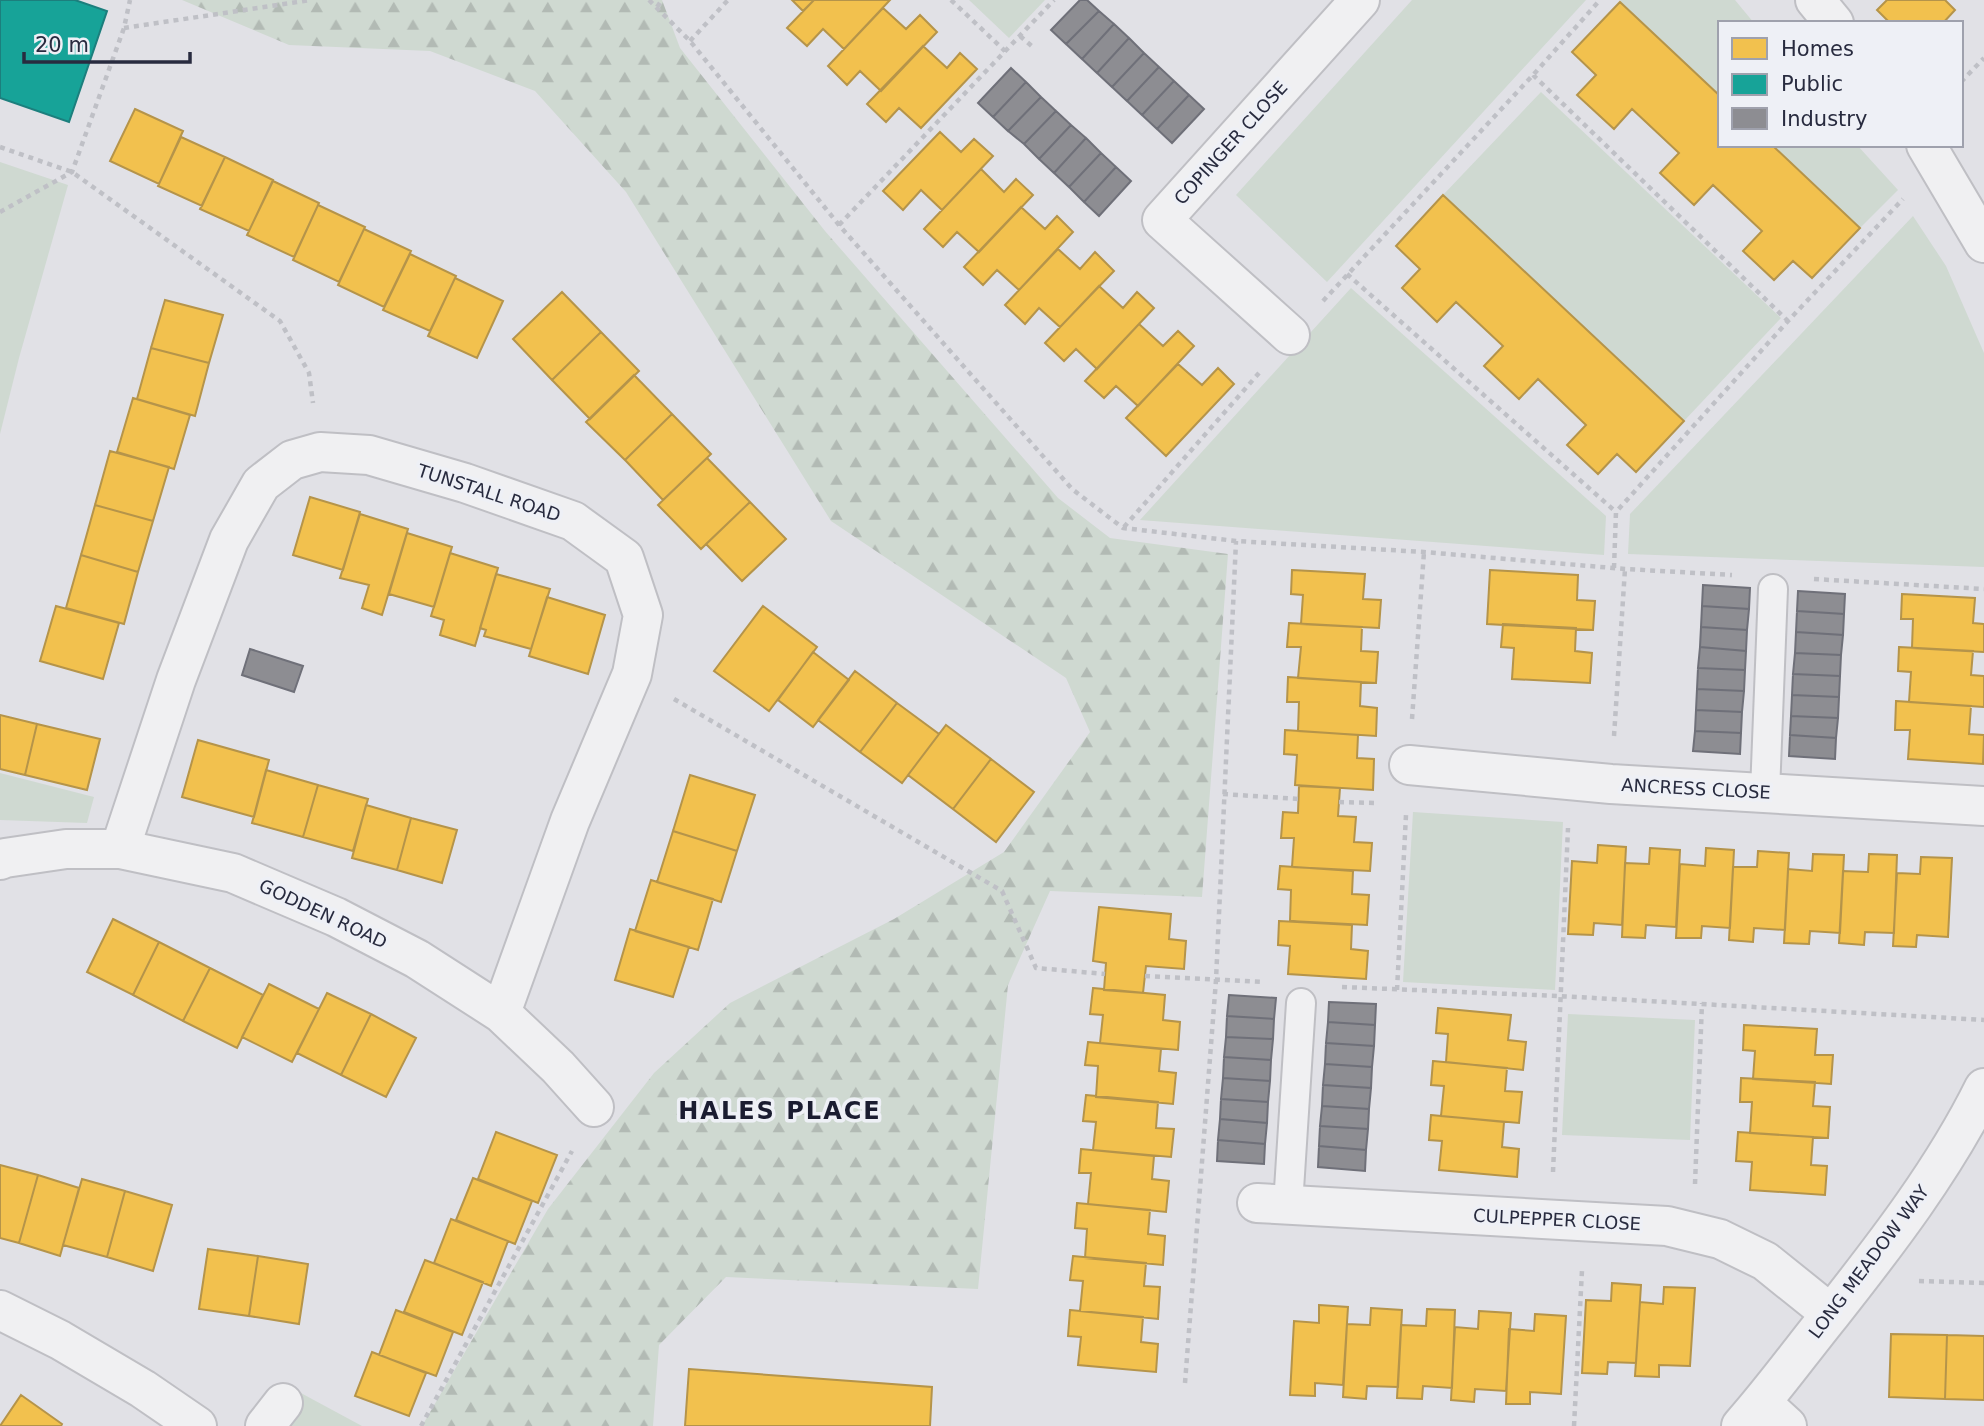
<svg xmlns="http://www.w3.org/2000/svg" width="1984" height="1426" font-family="'DejaVu Sans',sans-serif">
	<defs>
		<pattern id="forest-firs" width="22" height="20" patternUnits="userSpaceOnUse" patternTransform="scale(1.75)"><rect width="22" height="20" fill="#cfd9d1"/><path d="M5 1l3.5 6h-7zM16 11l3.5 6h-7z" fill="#b2bab4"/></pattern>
	</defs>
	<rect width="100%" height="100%" fill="#e1e1e6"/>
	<path fill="#cfd9d1" d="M969,0H1045L1009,38Z
		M1412,0H1586L1327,282L1236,195Z
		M1621,0H1735L1754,23H1720V96L1620,2Z
		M1541,92L1781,318L1684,421L1443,195Z
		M1772,145H1857L1898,190L1860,228Z
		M0,162L68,185L19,358L0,434Z
		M1913,216L1946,266L1984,353V567L1628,554L1630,514Z
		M1351,288L1606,516L1604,555L1140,520Z
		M0,773L94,797L87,823L0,820Z
		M1413,812L1563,822L1555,990L1403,982Z
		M1568,1014L1695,1020L1690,1140L1562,1135Z
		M299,1392L362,1426H280Z"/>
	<path fill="url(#forest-firs)" d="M182,0H662L680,48L825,231L1058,498L1110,538L1228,554L1202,897L1050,891L1008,985L978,1289L726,1277L659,1345L653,1426H422L548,1209L654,1073L730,1003L894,919L1004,852L1090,732L1066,678L831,521L626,192L535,91L430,51L289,45Z"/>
	<path fill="#f2c14e" stroke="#b5944a" stroke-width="2" d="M792,0H814L803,11Z
		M814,0H890L844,49L823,29L807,46L787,28Z
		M1887,0H1945L1955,10L1943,23H1890L1877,10Z
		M1620,2L1720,96V145H1772L1860,228L1812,278L1793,261L1774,280L1743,251L1762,231L1713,185L1694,205L1660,173L1679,153L1632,109L1614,129L1577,95L1596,75L1572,52Z
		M883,8L906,29L920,15L937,32L881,91L860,71L847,85L828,66Z
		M923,46L947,68L960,53L977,69L921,128L899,108L886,122L867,104Z
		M135,109L183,131L159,184L110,161Z
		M940,132L961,152L974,139L993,156L942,210L921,190L903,210L883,191Z
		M181,137L225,157L202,206L158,186Z
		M225,157L273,180L249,231L200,209Z
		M981,169L1004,192L1016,179L1033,195L979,252L957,232L943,247L924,229Z
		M273,181L319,203L294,257L247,235Z
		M1443,195L1684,421L1636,472L1617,454L1598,474L1567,445L1586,425L1538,379L1519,399L1484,366L1503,346L1456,302L1437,322L1402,288L1420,269L1396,246Z
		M318,205L365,227L339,282L293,260Z
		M1021,207L1045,229L1057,216L1073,232L1019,290L997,270L983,285L964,267Z
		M364,229L411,251L384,307L338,285Z
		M1058,249L1080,269L1095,252L1114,271L1060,327L1039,308L1025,324L1005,305Z
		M410,254L456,276L430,331L383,310Z
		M455,278L503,301L477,358L428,336Z
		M1099,286L1123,308L1137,292L1154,308L1097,369L1076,349L1064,361L1045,343Z
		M562,292L601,332L552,380L513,339Z
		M165,300L223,315L209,363L151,348Z
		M1139,324L1163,346L1178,331L1194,346L1138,406L1116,386L1104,398L1085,381Z
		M601,332L639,371L590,419L552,380Z
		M151,348L209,363L195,416L137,399Z
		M1178,364L1202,385L1218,368L1234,384L1166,456L1126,418Z
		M634,375L672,414L625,460L586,422Z
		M133,398L190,415L174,469L117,452Z
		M672,414L711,454L663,500L625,460Z
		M110,451L169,467L153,521L95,505Z
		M707,458L750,502L701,549L658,505Z
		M310,497L360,512L343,570L293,555Z
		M750,502L786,539L742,581L706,544Z
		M95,505L153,521L138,572L81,555Z
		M360,514L408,529L382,615L362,608L369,585L340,578Z
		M407,533L452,547L434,607L389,594Z
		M450,553L498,568L475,646L440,635L444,620L431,616Z
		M81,555L138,572L124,624L66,608Z
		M1292,570L1365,574L1363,599L1381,600L1379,628L1301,624L1303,595L1291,594Z
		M1490,570L1578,575L1577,600L1595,601L1593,630L1487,624Z
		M496,574L550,589L531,649L484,636L486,630L480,628Z
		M1902,594L1975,598L1973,623L1984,624V652L1912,648L1913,619H1901Z
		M547,597L605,615L588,674L529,656Z
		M56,606L119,623L103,679L40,661Z
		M763,606L817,647L769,711L714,671Z
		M1289,623L1362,627L1361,651L1378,652L1376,683L1298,678L1301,647H1287Z
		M1503,624L1576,628L1575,651L1592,653L1590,683L1512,679L1514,648L1501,647Z
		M1899,647L1973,651L1971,675L1984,676V707L1909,702L1911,672L1898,671Z
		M813,652L849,680L813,727L778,700Z
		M855,671L897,703L860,752L818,720Z
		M1288,677L1361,682L1360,706L1377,708L1376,736L1298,731L1299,702H1287Z
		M1896,701L1971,706L1969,734L1984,735L1983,764L1908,759L1910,730H1895Z
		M897,703L939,734L902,783L860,752Z
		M0,715L37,724L25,775L0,769Z
		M37,724L100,739L87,790L25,775Z
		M946,725L991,759L953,809L908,775Z
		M1285,730L1358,735L1357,758L1374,759L1373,790L1295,785L1297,755L1284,754Z
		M198,740L269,760L254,817L182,797Z
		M991,759L1034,792L996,842L953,809Z
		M266,770L318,785L303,837L252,823Z
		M690,775L755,795L737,851L673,831Z
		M318,785L368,799L353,851L303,837Z
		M1299,786L1340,788L1338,816L1356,817L1354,842L1372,843L1370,871L1292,867L1294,838H1281L1283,812L1298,813Z
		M366,805L411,818L397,870L352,858Z
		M411,818L457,830L442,883L397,870Z
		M673,831L737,851L721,902L657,882Z
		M1598,845L1626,847L1622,925L1594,923L1593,935L1568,934L1572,861L1597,863Z
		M1650,848L1680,850L1676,927L1646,925L1645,938L1622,937L1625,863L1649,864Z
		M1706,848L1734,850L1730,928L1702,926L1701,938H1676L1680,864L1705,866Z
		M1758,851L1789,853L1785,930L1754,928L1753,942L1729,940L1733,867H1757Z
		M1813,854L1844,855L1840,933L1810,931L1809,944L1784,943L1788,869L1812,871Z
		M1869,854L1897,855L1894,933L1865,932L1864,945L1839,943L1843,871L1868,872Z
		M1921,857L1952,858L1948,937L1917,935L1916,947L1893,946L1897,873L1920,874Z
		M1280,866L1353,871L1352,894L1369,895L1367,925L1290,921L1291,890L1278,889Z
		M651,880L713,899L698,950L635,931Z
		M1099,907L1171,914L1169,939L1186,941L1184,969L1146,966L1143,993L1104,990L1106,963L1093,961Z
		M113,919L159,942L133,995L87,972Z
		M1279,921L1352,925L1351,949L1368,951L1366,979L1288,974L1290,946L1278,945Z
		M630,929L689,947L673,997L615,980Z
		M159,942L210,968L183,1021L133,995Z
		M210,968L263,995L237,1048L183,1021Z
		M269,984L319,1009L292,1062L242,1037Z
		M1093,988L1165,995L1163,1020L1180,1022L1178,1050L1100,1043L1103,1015L1090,1014Z
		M327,993L371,1014L341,1075L297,1053Z
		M1438,1008L1511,1015L1508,1040L1526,1042L1523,1070L1446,1062L1448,1034L1436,1033Z
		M371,1014L416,1038L386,1097L341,1075Z
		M1744,1025L1817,1029L1815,1055H1833L1831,1084L1753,1079L1755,1051L1743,1050Z
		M1088,1042L1161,1049L1159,1071L1176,1073L1173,1104L1096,1097L1098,1066L1085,1065Z
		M1433,1061L1507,1068L1505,1091L1522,1092L1519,1123L1441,1116L1444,1086L1431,1085Z
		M1741,1078L1815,1082L1813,1106L1830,1107L1828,1138L1750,1133L1752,1102H1740Z
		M1086,1095L1158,1102L1156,1128L1174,1129L1171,1157L1093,1150L1096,1122L1083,1121Z
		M1431,1115L1504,1122L1502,1147L1519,1149L1517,1177L1439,1170L1442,1141L1429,1140Z
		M496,1132L557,1155L538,1203L478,1179Z
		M1738,1132L1813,1137L1811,1165L1827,1166L1825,1195L1750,1190L1752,1162L1736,1161Z
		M1081,1149L1154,1156L1152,1179L1169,1181L1166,1212L1088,1204L1091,1173H1079Z
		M0,1165L38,1175L19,1243L0,1238Z
		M38,1175L79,1188L60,1256L19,1243Z
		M473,1178L532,1201L515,1244L456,1220Z
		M82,1179L125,1191L107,1257L63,1245Z
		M125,1191L172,1205L153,1271L107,1257Z
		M1077,1203L1150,1210L1148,1234L1165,1236L1163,1265L1085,1258L1087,1229L1075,1228Z
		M451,1219L508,1241L491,1286L434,1263Z
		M208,1249L258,1256L249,1316L199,1309Z
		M258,1256L308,1264L299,1324L249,1316Z
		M1073,1256L1146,1263L1144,1286L1160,1287L1158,1319L1080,1311L1083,1281L1070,1280Z
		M425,1260L483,1282L462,1335L404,1312Z
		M1612,1283L1641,1285L1636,1363L1608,1362L1607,1374L1582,1373L1586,1300L1611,1301Z
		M1664,1287L1695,1288L1690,1366L1659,1365V1377L1635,1376L1640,1302L1663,1304Z
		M1319,1305L1348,1307L1343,1385L1315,1383V1396L1290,1395L1294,1321L1319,1323Z
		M1371,1308L1402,1310L1398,1387L1367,1386L1366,1399L1343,1397L1347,1324L1370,1325Z
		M1427,1309L1455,1310L1452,1388L1423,1386L1422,1399L1397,1398L1401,1325L1426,1326Z
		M396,1310L453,1332L436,1376L379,1355Z
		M1070,1310L1143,1317L1141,1342L1158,1344L1156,1372L1078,1365L1081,1337L1068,1336Z
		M1479,1311L1511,1313L1506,1391L1475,1389L1474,1402L1451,1400L1455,1327L1478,1329Z
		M1535,1314L1566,1316L1561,1394L1530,1392V1404H1506L1509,1329L1534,1331Z
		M1891,1334L1947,1335L1945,1399L1889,1397Z
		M1947,1335L1984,1336V1400L1945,1399Z
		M372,1352L426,1373L409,1416L355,1396Z
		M689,1369L932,1387L930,1426H685Z
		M21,1395L62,1424L61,1426H0Z"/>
	<path fill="#17a398" stroke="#1c7f7d" stroke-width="2" d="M0,0H75L107,11L69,122L0,98Z"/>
	<path fill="#8d8d92" stroke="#6f7079" stroke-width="2" d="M1080,0H1087L1099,11L1066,44L1051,30Z
		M1099,11L1114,24L1082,59L1066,44Z
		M1114,24L1129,38L1097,73L1082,59Z
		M1129,38L1144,53L1112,87L1097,73Z
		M1144,53L1159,67L1127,101L1112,87Z
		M1159,67L1174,81L1142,115L1127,101Z
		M1011,68L1026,82L993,117L978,103Z
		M1174,81L1189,95L1157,129L1142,115Z
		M1026,82L1041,97L1008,131L993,117Z
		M1189,95L1204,109L1172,143L1157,129Z
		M1041,97L1056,111L1024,144L1008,131Z
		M1056,111L1071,125L1039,159L1024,144Z
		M1071,125L1086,138L1054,173L1039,159Z
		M1086,138L1101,153L1069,187L1054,173Z
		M1101,153L1116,167L1084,202L1069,187Z
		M1116,167L1131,181L1099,216L1084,202Z
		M1703,585L1750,588L1749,609L1702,606Z
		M1798,591L1845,594L1844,614L1797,611Z
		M1702,606L1749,609L1747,630L1701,627Z
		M1797,611L1844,614L1843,635L1796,632Z
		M1701,627L1747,630L1746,651L1700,647Z
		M1796,632L1843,635L1841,655L1795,653Z
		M1700,647L1746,651L1745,670L1698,668Z
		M250,649L303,666L294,692L242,675Z
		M1795,653L1841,655L1840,676L1793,674Z
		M1698,668L1745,670L1744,691L1697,689Z
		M1793,674L1840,676L1839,697L1792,695Z
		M1697,689L1744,691L1742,712L1696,710Z
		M1792,695L1839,697L1838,718L1791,716Z
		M1696,710L1742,712L1741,733L1695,731Z
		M1791,716L1838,718L1836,738L1790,735Z
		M1695,731L1741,733L1740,754L1693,751Z
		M1790,735L1836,738L1835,759L1789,756Z
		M1229,995L1276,998L1274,1019L1227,1016Z
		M1329,1002L1376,1004L1375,1025L1328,1022Z
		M1227,1016L1274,1019L1273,1039L1226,1037Z
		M1328,1022L1375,1025L1374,1046L1326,1043Z
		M1226,1037L1273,1039L1271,1060L1224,1057Z
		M1326,1043L1374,1046L1372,1067L1325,1064Z
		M1224,1057L1271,1060L1270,1081L1223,1078Z
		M1325,1064L1372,1067L1371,1088L1323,1085Z
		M1223,1078L1270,1081L1268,1102L1221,1099Z
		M1323,1085L1371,1088L1369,1109L1322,1106Z
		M1221,1099L1268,1102L1267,1123L1220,1119Z
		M1322,1106L1369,1109L1368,1129L1320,1126Z
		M1220,1119L1267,1123L1265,1144L1218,1140Z
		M1320,1126L1368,1129L1366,1150L1319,1146Z
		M1218,1140L1265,1144L1264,1164L1217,1161Z
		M1319,1146L1366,1150L1365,1171L1318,1167Z"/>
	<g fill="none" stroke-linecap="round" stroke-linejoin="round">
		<g stroke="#bfbfc4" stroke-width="32">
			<path id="service" d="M1765,792L1773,589
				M1288,1205L1301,1003"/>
		</g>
		<g stroke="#bfbfc4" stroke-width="42">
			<path id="minor" d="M1815,0L1834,23
				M1926,145L1984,243
				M1290,335L1162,220L1360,0
				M1409,765L1611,784L1984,806
				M120,849L176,680L229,540L261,484L292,460L320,452L369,455L465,483L573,521L624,558L643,615L632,674L570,821L501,1013
				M0,860L5,858L66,849H120L233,873L336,917L417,959L501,1013L558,1067L594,1107
				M1257,1203L1667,1226L1720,1239L1765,1261L1831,1314
				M0,1310L60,1340L143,1389L197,1426
				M1762,1403L1787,1426
				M265,1426L283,1403
				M1741,1426C1773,1390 1801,1351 1831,1314C1887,1243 1944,1169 1984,1088"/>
		</g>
		<path stroke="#bfc0c6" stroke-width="4.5" stroke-dasharray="5 5" stroke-linecap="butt" d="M649,0L690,41L839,225L1072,489L1123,528L1236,541L1424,552L1625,569L1732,575
			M951,0L1005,51
			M657,7L662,0
			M124,28L311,0
			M1020,36L1034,48
			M690,41L728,0
			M1533,75L1788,321
			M1961,82L1984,58
			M0,147L72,172L280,321L309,373L313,403
			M0,212L72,172L124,28L130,0
			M839,225L1054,0
			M1347,274L1616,512
			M1323,301L1533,75L1600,0
			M1124,527L1259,373
			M1614,568L1616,512L1788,321L1903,199
			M1814,579L1984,589
			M674,699L1002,891L1036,968L1105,974
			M1412,719L1424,552
			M1614,736L1625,569
			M1223,794L1299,799
			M1339,802L1376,803
			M1145,976L1263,982
			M1342,987L1559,996L1984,1020
			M1397,990L1406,815
			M1553,1172L1568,828
			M1695,1184L1702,1003
			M1919,1281L1984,1283
			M1185,1383L1216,980L1236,541
			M421,1426L572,1151
			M1574,1426L1582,1270"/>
		<use href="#service" stroke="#f0f0f2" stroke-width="28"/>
		<use href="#minor" stroke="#f0f0f2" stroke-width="38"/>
	</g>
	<g text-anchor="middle" stroke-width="7" stroke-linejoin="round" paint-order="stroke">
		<g font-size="18" fill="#282b3f" stroke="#eef0f6">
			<text transform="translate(1231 143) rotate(-48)" y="6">COPINGER CLOSE</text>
			<text transform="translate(489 493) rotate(18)" y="6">TUNSTALL ROAD</text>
			<text transform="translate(1696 789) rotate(3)" y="6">ANCRESS CLOSE</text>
			<text transform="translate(323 914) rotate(25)" y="6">GODDEN ROAD</text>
			<text transform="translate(1557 1220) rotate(3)" y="6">CULPEPPER CLOSE</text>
			<text transform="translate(1869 1262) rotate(-53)" y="6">LONG MEADOW WAY</text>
		</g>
		<g font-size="24" font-weight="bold" letter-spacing="2" fill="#1a1c30" stroke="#eef0f6">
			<text x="780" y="1119">HALES PLACE</text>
		</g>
	</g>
	<rect x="1718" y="21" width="245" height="126" fill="#eef0f6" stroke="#9fa1ad" stroke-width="2"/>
	<rect x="1732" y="38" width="35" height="21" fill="#f2c14e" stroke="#9fa1ad" stroke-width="2"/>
	<text x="1781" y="56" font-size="21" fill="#282b3f">Homes</text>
	<rect x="1732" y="74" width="35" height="21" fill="#17a398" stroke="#9fa1ad" stroke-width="2"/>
	<text x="1781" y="91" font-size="21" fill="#282b3f">Public</text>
	<rect x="1732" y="108" width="35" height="21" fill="#8d8d92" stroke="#9fa1ad" stroke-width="2"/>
	<text x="1781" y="126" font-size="21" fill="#282b3f">Industry</text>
	<path d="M24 52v10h166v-10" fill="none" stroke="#282b3f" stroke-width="3.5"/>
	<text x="35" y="52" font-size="21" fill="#282b3f" stroke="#eef0f6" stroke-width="5" paint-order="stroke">20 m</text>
</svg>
